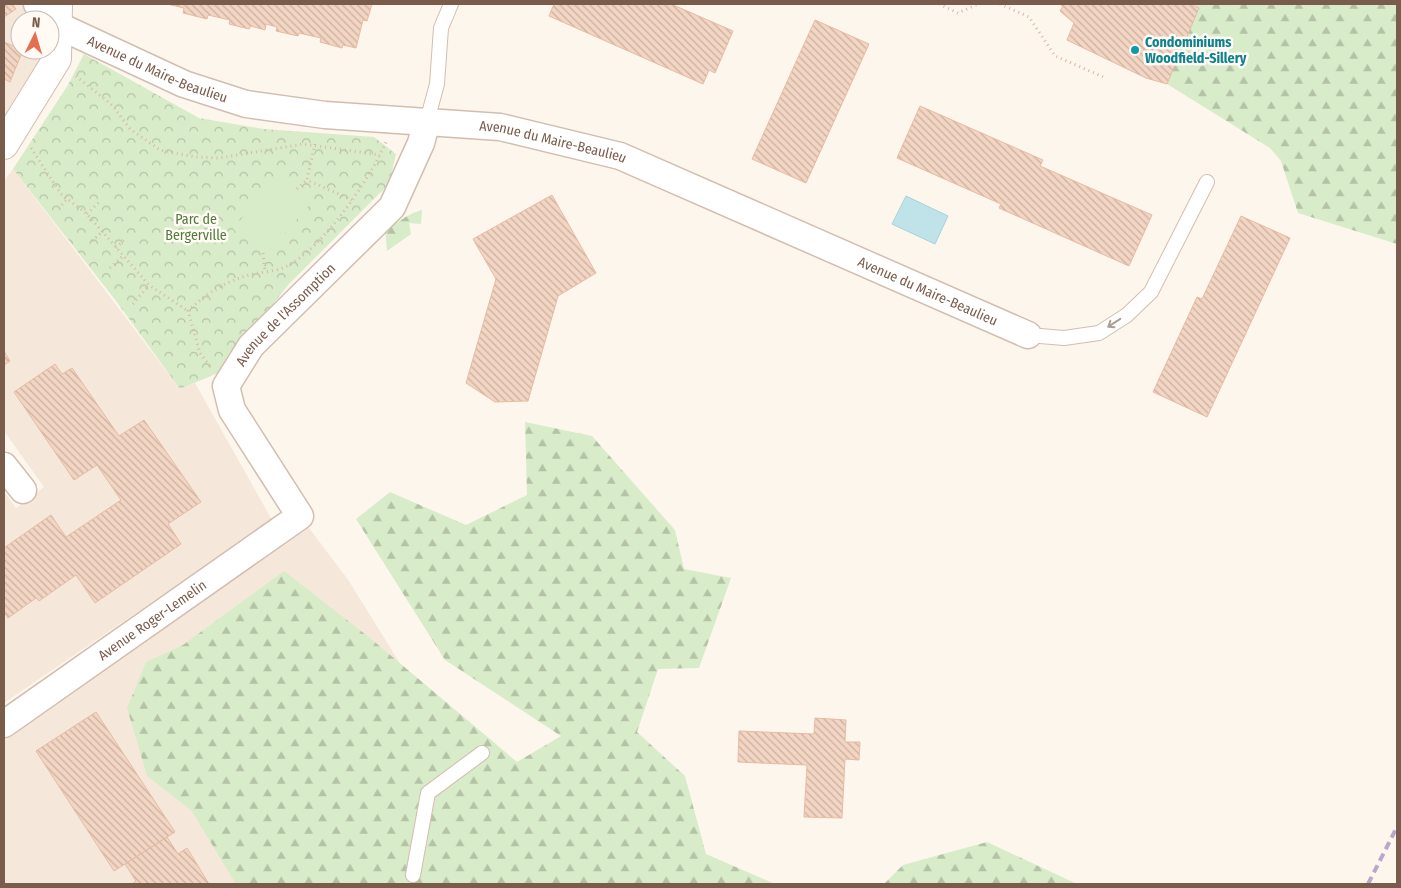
<svg xmlns="http://www.w3.org/2000/svg" width="1401" height="888" font-family="'Fira Sans Condensed',sans-serif">
	<defs>
		<pattern id="forest-firs" width="22" height="20" patternUnits="userSpaceOnUse" patternTransform="scale(1.25)"><rect width="22" height="20" fill="#d8ecc9"/><path d="M5 1l3.5 6h-7zM16 11l3.5 6h-7z" fill="#b4c2a5"/></pattern>
		<pattern id="park-crowns" width="20" height="18" patternUnits="userSpaceOnUse" patternTransform="scale(1.25)"><rect width="20" height="18" fill="#d8ecc9"/><path d="M2 6a3 3 0 1 1 6 0M12 15a3 3 0 1 1 6 0" fill="none" stroke="#b4c2a5"/></pattern>
		<pattern id="building-back-hatch" width="6" height="6" patternUnits="userSpaceOnUse" patternTransform="scale(1.25)"><rect width="6" height="6" fill="#f3d5c3"/><path d="M-1 5l2 2M0 0l6 6M5-1l2 2" fill="none" stroke="#cab0a1"/></pattern>
	</defs>
	<rect width="100%" height="100%" fill="#fdf6ec"/>
	<path fill="#f5e8da" fill-rule="evenodd" d="M4,4H58L57,59L4,145ZM20,20H50V50H20Z
		M13,169L180,389L195,383L272,520L4,703V492L16,508L44,487L4,431V181Z
		M300,516L349,581L404,670L571,884H4V724Z"/>
	<path fill="url(#forest-firs)" d="M1193,4H1397V244L1298,213L1281,161L1270,148L1167,84L1199,9Z
		M422,210L421,224L409,223L411,234L387,251L385,228C402,222 404,215 422,210Z
		M525,422L592,436L675,530L684,569L731,578L699,668L658,669L637,732L685,776L706,854L775,884H236L191,810L147,776L127,708L146,662L183,645L284,571L370,638L517,762L561,736L445,660L356,519L390,492L466,525L527,495Z
		M987,842L1077,884H884L903,865Z"/>
	<path fill="url(#park-crowns)" d="M84,54L199,118L264,129L374,137L396,154L389,184L289,284L218,373L180,389L116,301L13,169L68,85Z"/>
	<path fill="#d8ecc9" d="M278,174L312,202L265,255L233,229Z"/>
	<path fill="#bfe3e8" stroke="#a5d3da" d="M906,196L948,216L935,244L892,224Z"/>
	<path fill="url(#building-back-hatch)" stroke="#e6bba3" d="M4,4H12L16,9L4,17Z
		M167,4H372L367,21L363,20L356,48L343,45L342,48L320,42L321,38L299,33L298,36L276,31L277,27L266,24L265,30L251,26L249,29L229,24L230,20L208,15L207,19L183,13L184,8Z
		M554,4H671L733,31L715,73L709,70L703,84L549,16Z
		M1059,4H1190L1199,8L1167,84L1146,78L1067,40L1074,23L1060,11L1063,6Z
		M815,20L869,44L806,183L752,159Z
		M4,42L23,50L10,82L4,79Z
		M920,106L1043,160L1040,166L1152,215L1129,266L999,208L1001,204L897,158Z
		M552,195L596,273L558,296L528,401L495,402L466,383L496,279L473,239Z
		M1241,216L1290,238L1207,417L1153,392L1197,297L1202,299Z
		M4,351L10,361L4,365Z
		M55,364L62,374L72,368L119,436L144,420L201,502L168,524L181,544L95,603L76,575L39,601L36,598L8,618L4,612V548L51,515L66,537L121,500L97,465L74,480L14,392Z
		M96,712L175,832L114,871L36,751Z
		M815,718L846,720L845,742H860L859,760L845,759L842,818L804,817L807,765L738,762L739,731L814,734Z
		M167,837L178,854L187,848L209,884H132L136,881L125,864Z"/>
	<g fill="none" stroke-linecap="round" stroke-linejoin="round">
		<g stroke="#d1beb0" stroke-width="16">
			<path id="service" d="M427,121L437,84L441,28L451,4
				M1028,335L1064,338L1099,333L1127,315L1151,292L1207,182
				M413,875L428,793L482,753"/>
		</g>
		<g stroke="#d1beb0" stroke-width="29">
			<g id="minor">
				<path id="s1" d="M37,4L57,25L184,84L246,104L325,115L500,127L620,156L1028,335"/>
				<path d="M4,466L23,490"/>
				<path id="s2" d="M4,724L300,516L232,410L226,386L251,346L392,207L421,143L427,121"/>
			</g>
		</g>
		<g stroke="#d1beb0" stroke-width="30">
			<path id="tertiary" d="M4,145L57,59L58,4"/>
		</g>
		<path stroke="#d9b8a5" stroke-width="3" stroke-dasharray="1 4" stroke-linecap="butt" d="M939,4L958,13L978,4
			M1000,4L1029,17L1055,56L1106,78
			M76,76L113,106L130,129L160,150L195,157L219,158L303,144L380,155
			M315,144L307,180L352,200
			M31,148L61,194L87,214L149,285L188,311
			M297,189L307,180
			M62,205L67,199
			M87,214L100,201
			M92,241L102,232
			M116,248L125,239
			M263,253L265,271
			M110,268L124,255
			M133,304L149,285
			M210,366L200,353L188,311C206,293 228,280 253,274C264,272 277,271 287,266C323,248 370,179 386,142"/>
		<use href="#service" stroke="#fff" stroke-width="14"/>
		<use href="#minor" stroke="#fff" stroke-width="26"/>
		<use href="#tertiary" stroke="#fff" stroke-width="28"/>
		<path stroke="#b9a8c9" stroke-width="4" stroke-dasharray="8 5" stroke-linecap="butt" d="M1368,884L1397,827"/>
	</g>
	<defs><path id="oneway-shaft" d="M-6 0H5M1.5-3L5.5 0L1.5 3" fill="none" stroke-width="1.6" stroke-linecap="round" stroke-linejoin="round" transform="scale(1.25)"/></defs>
	<use stroke="#af9d94" href="#oneway-shaft" transform="translate(1114 323) rotate(147)"/>
	<circle fill="#0f9aa8" stroke="#fffaf3" stroke-width="2" cx="1135" cy="50" r="5"/>
	<g text-anchor="middle" stroke-width="5" stroke-linejoin="round" paint-order="stroke">
		<g font-size="14" font-weight="bold" fill="#0d838f" stroke="#fffaf3" text-anchor="start">
			<text x="1145" y="47">Condominiums<tspan x="1145" dy="16">Woodfield-Sillery</tspan></text>
		</g>
		<g font-size="14" fill="#7a5c4d" stroke="#fffaf3">
			<text dy="5" stroke="none"><textPath href="#s1" startOffset="139">Avenue du Maire-Beaulieu</textPath></text>
			<text dy="5" stroke="none"><textPath href="#s1" startOffset="544">Avenue du Maire-Beaulieu</textPath></text>
			<text dy="5" stroke="none"><textPath href="#s1" startOffset="949">Avenue du Maire-Beaulieu</textPath></text>
			<text dy="5" stroke="none"><textPath href="#s2" startOffset="606">Avenue de l'Assomption</textPath></text>
			<text dy="5" stroke="none"><textPath href="#s2" startOffset="181">Avenue Roger-Lemelin</textPath></text>
		</g>
		<g font-size="14" fill="#537a41" stroke="#fffaf3">
			<text x="196" y="224">Parc de<tspan x="196" dy="16">Bergerville</tspan></text>
		</g>
	</g>
	<rect width="1401" height="888" fill="none" stroke="#7a5c4d" stroke-width="10"/>
	<g transform="translate(35 35) rotate(5)"><circle r="24" fill="#fffaf3" stroke="#cabbb1"/>
	<path d="M0-4L9 19L0 12L-9 19Z" fill="#e76f51"/>
	<text y="-8" font-size="14" font-weight="bold" text-anchor="middle" fill="#7a5c4d">N</text>
	</g>
</svg>
